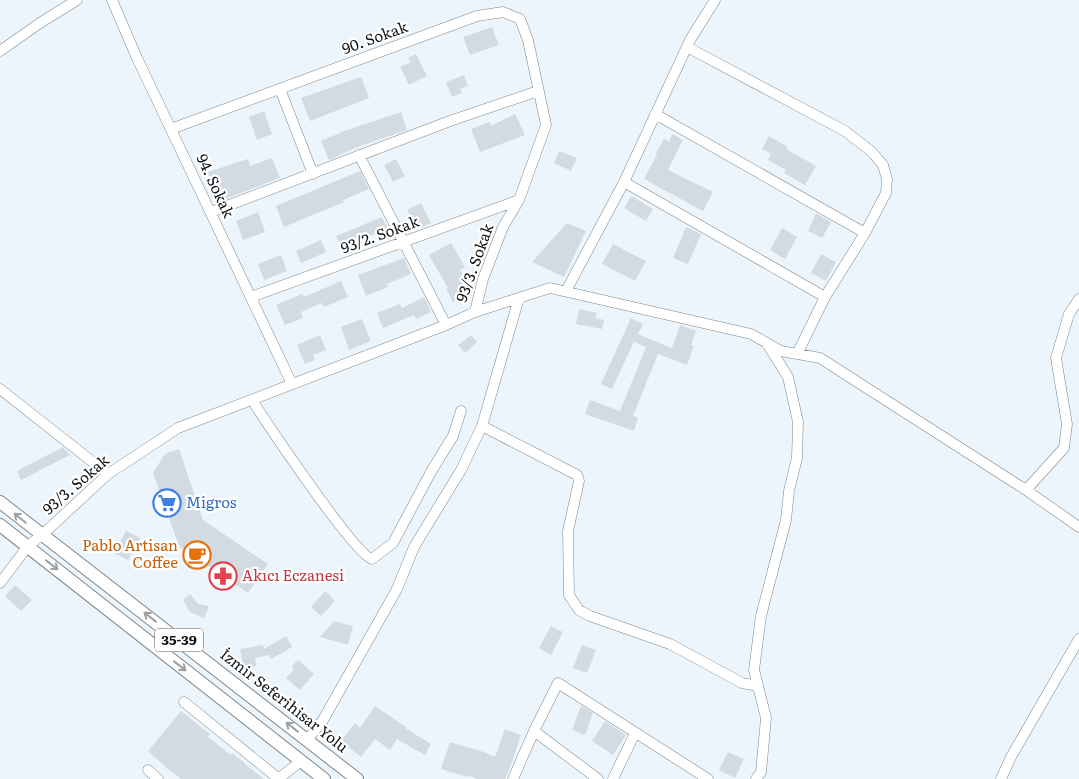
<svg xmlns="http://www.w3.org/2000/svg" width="1079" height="779" font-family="Literata,serif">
	<rect width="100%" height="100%" fill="#ecf5fc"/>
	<path fill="#d3dbe2" d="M492,27L499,45L470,55L463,37Z
		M416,54L427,76L409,85L400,67L411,62L408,58Z
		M464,75L468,86L460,89L462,93L452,97L446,82Z
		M361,77L369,98L310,121L301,98Z
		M264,111L272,134L257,140L249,117Z
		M401,112L407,130L360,146L329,160L321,141L344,131Z
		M515,114L525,135L480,152L471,129L489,122L491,126Z
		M672,134L683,140L668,170L713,192L703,211L644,179L657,154L656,153L664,139L669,142Z
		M769,136L788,147L786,149L816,166L805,185L784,173L786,170L768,160L771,154L762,149Z
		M559,151L577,158L571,171L554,163Z
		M272,158L280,178L217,202L208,172L248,159L250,166Z
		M396,159L405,176L393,182L384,165Z
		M360,171L369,189L343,200L344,202L284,227L276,206Z
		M631,196L653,209L646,221L624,208Z
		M421,203L431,223L417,229L407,210Z
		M258,212L265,232L243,240L236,221Z
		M816,213L831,222L822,238L808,231Z
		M382,217L388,229L368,237L369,241L344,252L336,236Z
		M567,223L586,231L564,277L532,262Z
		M686,227L701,234L688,264L673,258Z
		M782,228L797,237L785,259L770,250Z
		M321,240L326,252L301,263L296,251Z
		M451,243L465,267L460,270L472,290L453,302L446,289L448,288L429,255Z
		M613,244L646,261L635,281L602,264Z
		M821,254L836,262L826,281L811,273Z
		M281,255L287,271L264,280L258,264Z
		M404,258L411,274L387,284L388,287L366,296L358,275Z
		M341,281L348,297L324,307L322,303L301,312L303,318L285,325L276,305L302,294L304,297Z
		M424,297L431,312L416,319L414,315L383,328L377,313L400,304L402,308Z
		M579,309L597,313L595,318L604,320L602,329L576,324Z
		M631,318L643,324L638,334L672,348L680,325L696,331L691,345L694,346L687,365L658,354L633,416L638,418L634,431L585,414L590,400L620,411L646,347L634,342L612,389L601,384Z
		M362,319L371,341L349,350L341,327Z
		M320,335L326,350L313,355L315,360L305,364L297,345Z
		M471,335L477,342L465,353L458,345Z
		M63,447L70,455L21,480L17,471Z
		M179,449L203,520L268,564L248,593L179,546L153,473L165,454Z
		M126,531L140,538L128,560L114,553Z
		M15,585L32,600L21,611L5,596Z
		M325,591L335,601L321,616L311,607Z
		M190,594L198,604L209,606L204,618L190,612L183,600Z
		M334,621L353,626L348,645L320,637Z
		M551,626L563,632L551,655L539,648Z
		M286,636L292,647L271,659L269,655L255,658L256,666L244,669L240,649L263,645L264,649Z
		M582,645L596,650L587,673L573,668Z
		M298,660L314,674L300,690L286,678L294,669L292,666Z
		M375,706L406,727L405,728L431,744L425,755L397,739L390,750L375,739L361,757L341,741L355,723L360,728Z
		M581,706L593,713L585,735L572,730Z
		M181,711L210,734L208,737L231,755L232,753L244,762V763L264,779H181L165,766L148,751Z
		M605,721L626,735L613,755L592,741Z
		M505,729L521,735L511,765L505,779H476L468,775L467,777L441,769L450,742L484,752L495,757Z
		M728,752L744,759L735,778L719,770Z"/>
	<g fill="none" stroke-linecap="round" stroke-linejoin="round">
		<g stroke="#7e868c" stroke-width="11">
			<path id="minor" d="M112,0L137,58L292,384
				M687,47L845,131L872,152L883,165L887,179L886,193L865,233L825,297L797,354
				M0,51L40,23L77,0
				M280,89L313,174
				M655,114L865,233
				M171,129L477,16L503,12L520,19L528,40L546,125L519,200L503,227L483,279L475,312
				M359,155L446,325
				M624,182L825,297
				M211,212L450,121L538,91
				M566,291L624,182L690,40L715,0
				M251,297L519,200
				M0,389L108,474
				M252,400C266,422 355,555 372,559L393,543L432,470L453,436L461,411
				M482,426L577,475L579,481L568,531L569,595L579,610L590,616L670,644L742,683L758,686
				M1026,490L1064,448L1067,424L1056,358L1069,314L1079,299
				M0,583L28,546L42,535L108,474L178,428L446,325L475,312L550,288L751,334L781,351L820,358L1026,490L1079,527
				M184,702L279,779
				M534,731L598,779
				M308,739L323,720L397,589L414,547L461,470L482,426L519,298
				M148,770L158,779
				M278,779L301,761
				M513,779L534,731L558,683L708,779
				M613,779L635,733
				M756,779L761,772L766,718L754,670L761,616L786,520L789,491L797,458L798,422L788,377L768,345
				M1001,779L1011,757L1079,639"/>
		</g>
		<g stroke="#7e868c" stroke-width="14">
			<path id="major" d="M0,502L357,779
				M0,525L324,779"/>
		</g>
		<use href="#minor" stroke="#fff" stroke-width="10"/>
		<use href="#major" stroke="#fff" stroke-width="12"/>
	</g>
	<defs><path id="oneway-shaft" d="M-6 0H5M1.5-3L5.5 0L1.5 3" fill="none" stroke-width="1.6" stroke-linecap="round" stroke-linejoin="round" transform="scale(1.25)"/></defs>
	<g stroke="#9fa0a1">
		<use href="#oneway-shaft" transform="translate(20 518) rotate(-141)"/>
		<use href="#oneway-shaft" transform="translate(52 565) rotate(38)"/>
		<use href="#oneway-shaft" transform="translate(150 617) rotate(-142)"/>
		<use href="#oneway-shaft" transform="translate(180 666) rotate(38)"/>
		<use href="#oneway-shaft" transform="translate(292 727) rotate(-142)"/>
	</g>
	<defs>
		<g id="supermarket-ring" transform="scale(1.4375)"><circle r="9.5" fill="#fff" stroke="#3f7fe0" stroke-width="1.5"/><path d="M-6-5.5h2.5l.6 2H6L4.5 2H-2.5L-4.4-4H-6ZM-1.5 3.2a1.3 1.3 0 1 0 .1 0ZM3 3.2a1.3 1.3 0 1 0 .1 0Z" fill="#3f7fe0"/></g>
		<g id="cafe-ring" transform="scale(1.4375)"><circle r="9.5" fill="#fff" stroke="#e8710a" stroke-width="1.5"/><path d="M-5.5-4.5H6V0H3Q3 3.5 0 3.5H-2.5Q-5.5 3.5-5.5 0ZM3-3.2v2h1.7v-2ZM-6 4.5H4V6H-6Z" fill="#e8710a"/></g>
		<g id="pharmacy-ring" transform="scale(1.4375)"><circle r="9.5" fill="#fff" stroke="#e0444e" stroke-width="1.5"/><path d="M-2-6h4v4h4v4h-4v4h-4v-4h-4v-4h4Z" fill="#e0444e"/></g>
	</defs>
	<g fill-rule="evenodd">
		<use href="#supermarket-ring" x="167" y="503"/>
		<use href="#cafe-ring" x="197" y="555"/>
		<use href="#pharmacy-ring" x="223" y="576"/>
	</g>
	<g text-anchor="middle" stroke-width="4.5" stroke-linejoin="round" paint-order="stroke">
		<rect fill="#fff" stroke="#58595b" stroke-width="1" x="155" y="628.5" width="48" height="23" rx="4"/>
		<g font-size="14" font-weight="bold" fill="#101215">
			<text x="179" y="645">35-39</text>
		</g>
		<g font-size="15" fill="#101215" stroke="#fff">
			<text transform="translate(375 38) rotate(-20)" y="5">90. Sokak</text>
			<text transform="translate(215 186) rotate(65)" y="5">94. Sokak</text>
			<text transform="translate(380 235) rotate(-20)" y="5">93/2. Sokak</text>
			<text transform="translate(475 263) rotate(-70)" y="5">93/3. Sokak</text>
			<text transform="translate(76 485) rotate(-41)" y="5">93/3. Sokak</text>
			<text transform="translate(284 701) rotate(38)" y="5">İzmir Seferihisar Yolu</text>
		</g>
		<g font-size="15" fill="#366cbe" stroke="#fff" text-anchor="start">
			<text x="186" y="508">Migros</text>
		</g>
		<g font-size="15" fill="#c56008" stroke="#fff" text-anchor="end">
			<text x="178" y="551">Pablo Artisan<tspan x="178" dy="17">Coffee</tspan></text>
		</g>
		<g font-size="15" fill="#be3a42" stroke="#fff" text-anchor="start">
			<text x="242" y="581">Akıcı Eczanesi</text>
		</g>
	</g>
</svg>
